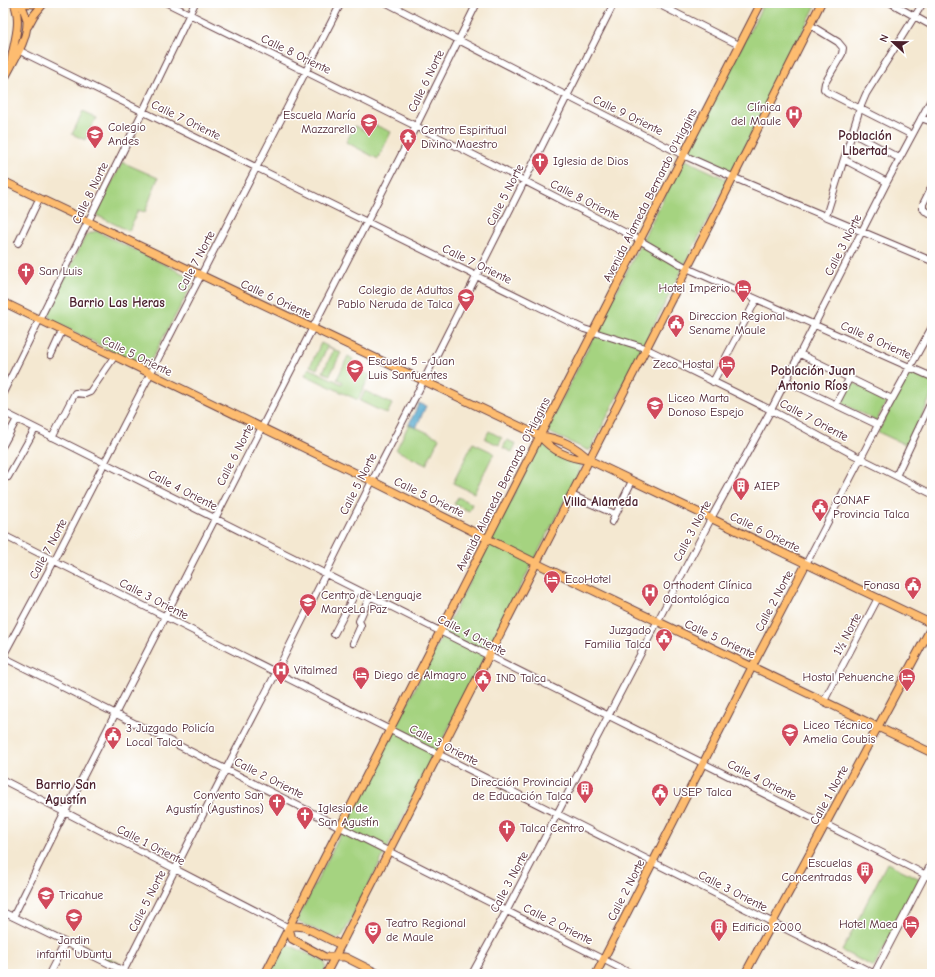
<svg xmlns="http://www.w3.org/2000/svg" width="935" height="977" font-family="'Comic Neue',sans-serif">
	<rect width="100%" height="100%" fill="#fff"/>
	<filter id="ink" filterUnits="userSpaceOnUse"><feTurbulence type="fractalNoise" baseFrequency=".025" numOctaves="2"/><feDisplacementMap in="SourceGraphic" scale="8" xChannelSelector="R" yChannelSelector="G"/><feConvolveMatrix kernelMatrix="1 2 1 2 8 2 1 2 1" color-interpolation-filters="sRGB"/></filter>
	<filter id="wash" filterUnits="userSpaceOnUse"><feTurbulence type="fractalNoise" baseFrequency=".012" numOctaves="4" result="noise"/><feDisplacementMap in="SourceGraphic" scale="16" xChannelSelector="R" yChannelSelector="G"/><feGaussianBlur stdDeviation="0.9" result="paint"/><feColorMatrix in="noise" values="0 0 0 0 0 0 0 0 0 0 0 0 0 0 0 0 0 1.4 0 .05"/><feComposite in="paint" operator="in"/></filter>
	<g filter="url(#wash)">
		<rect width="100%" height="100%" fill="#f4e8d1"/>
		<path fill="#a5d380" stroke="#787956" d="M764,3H817L733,170L729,172L689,154L688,151Z
			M83,112L96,118L85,140L72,134Z
			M373,124L391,132L378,159L346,142L355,126L369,133Z
			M686,160L726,179L727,182L590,450H587L548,432L547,429L682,162Z
			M122,162L158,178L145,212L138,210L129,231L96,215Z
			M932,192V212L924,208Z
			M96,231L190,277L192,285L150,362L141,366L51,320L48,312L86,235Z
			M321,343L341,353L330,375L323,372L334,349L327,347L317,369L310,366Z
			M348,356L353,359L350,366L370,375L358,400L305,375L309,368L342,384L343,382L337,379Z
			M913,372L932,380V394L908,446L878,432L908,374Z
			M852,382L888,399L876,421L842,403Z
			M365,391L392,404L387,414L360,401Z
			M409,424L439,438L426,465L396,450Z
			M489,431L502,438L499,445L485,439Z
			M507,440L516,444L512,452L503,448Z
			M473,443L494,453L474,493L453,483Z
			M542,444L558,455L579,463L581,465V468L342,937L337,939L298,922V918L539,445Z
			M458,497L472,504L469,511L454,504Z
			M887,863L920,879L874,967L842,951Z
			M38,923L125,966L123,969L36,926Z
			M287,944L325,962L326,968L323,974H269L284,946Z"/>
		<path fill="#4fa5cb" stroke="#4c627b" d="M419,403L426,406L416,428L409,424Z"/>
	</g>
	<g filter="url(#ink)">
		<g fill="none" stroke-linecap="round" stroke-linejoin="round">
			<g stroke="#643d44" stroke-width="8">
				<path id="minor" d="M167,3L464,150L634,237L689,269L932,377
					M387,3L567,96L683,155L737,179L932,261
					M656,3L739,45
					M891,3L932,26
					M810,25L838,42L843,48L842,54L825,83L824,89L827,92L912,135
					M16,49L584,329L639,346L651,351L771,410L854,455L932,494
					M921,118L932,122
					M852,133L899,158
					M845,160L887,182
					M932,186L923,204V208L925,211L932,214
					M826,216L860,108L866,94L923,3
					M18,243L39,199
					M800,354L892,399
					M51,355L62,331
					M786,381L878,425
					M713,382L756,300
					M3,393L143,111L195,3
					M836,404L850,377
					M3,412L932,878
					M52,437L75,393L85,394L90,392L114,357
					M3,445L17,419
					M896,476L932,400
					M8,477L35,429
					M571,495L615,514
					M612,522L632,481
					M3,535L875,974
					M806,564L878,425L932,327
					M334,634L357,590
					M353,643L361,625L359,621L370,596
					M3,656L54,561L341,3
					M3,657L632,974
					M824,701L878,598
					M3,780L289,928
					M3,912L130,974
					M13,917L65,812L416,126L477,3
					M49,974L65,943
					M122,974L226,769L276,673L372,481L425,378L614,3
					M472,974L507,910L714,513L771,410L887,182L932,98
					M874,974L932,862"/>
			</g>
			<g stroke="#643d44" stroke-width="9">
				<path id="major" d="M21,3L33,4L37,3
					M28,26L34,15L44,3
					M11,61C14,41 22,23 14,3
					M3,82C11,64 28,41 27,21C26,15 23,9 21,3
					M3,181L540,436C558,438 577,446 589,460
					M3,302L372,481L544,567L932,753
					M540,436C552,451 570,459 589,460L932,624
					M289,928L292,939L325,957H345L379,974
					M289,928L296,926L304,927L341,945
					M265,974L761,3
					M326,974L715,214L821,3
					M596,974L752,667L806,564
					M745,974L932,626"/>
			</g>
			<use href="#minor" stroke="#fff" stroke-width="6"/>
			<use href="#major" stroke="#fdbc70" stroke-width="7"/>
		</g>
	</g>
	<defs>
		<g id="hospital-pin" transform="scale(0.9)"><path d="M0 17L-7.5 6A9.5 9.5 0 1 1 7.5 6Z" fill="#d1495b" stroke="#fff"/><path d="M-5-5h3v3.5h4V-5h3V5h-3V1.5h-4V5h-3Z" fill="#fff"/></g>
		<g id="school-pin" transform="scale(0.9)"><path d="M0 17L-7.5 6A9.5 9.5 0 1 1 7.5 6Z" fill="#d1495b" stroke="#fff"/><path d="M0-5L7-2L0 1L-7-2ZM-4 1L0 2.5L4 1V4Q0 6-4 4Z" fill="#fff"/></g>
		<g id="temple-pin" transform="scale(0.9)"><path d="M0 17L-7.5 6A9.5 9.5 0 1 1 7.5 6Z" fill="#d1495b" stroke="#fff"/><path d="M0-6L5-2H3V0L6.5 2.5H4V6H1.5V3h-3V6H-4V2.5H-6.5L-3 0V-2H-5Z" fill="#fff"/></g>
		<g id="church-pin" transform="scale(0.9)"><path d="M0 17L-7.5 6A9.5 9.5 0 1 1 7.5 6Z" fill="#d1495b" stroke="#fff"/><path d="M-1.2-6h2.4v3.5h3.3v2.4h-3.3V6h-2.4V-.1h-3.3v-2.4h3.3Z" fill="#fff"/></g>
		<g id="hotel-pin" transform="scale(0.9)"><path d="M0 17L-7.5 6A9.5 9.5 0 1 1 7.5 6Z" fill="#d1495b" stroke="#fff"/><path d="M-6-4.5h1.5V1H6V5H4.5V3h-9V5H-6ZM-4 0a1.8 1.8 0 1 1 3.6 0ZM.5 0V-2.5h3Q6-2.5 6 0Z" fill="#fff"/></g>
		<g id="civic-pin" transform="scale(0.9)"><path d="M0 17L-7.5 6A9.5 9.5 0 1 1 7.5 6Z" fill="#d1495b" stroke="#fff"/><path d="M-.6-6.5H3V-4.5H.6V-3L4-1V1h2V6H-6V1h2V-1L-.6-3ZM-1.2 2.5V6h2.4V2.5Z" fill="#fff"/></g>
		<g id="building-pin" transform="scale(0.9)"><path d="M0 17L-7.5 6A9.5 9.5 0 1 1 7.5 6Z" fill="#d1495b" stroke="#fff"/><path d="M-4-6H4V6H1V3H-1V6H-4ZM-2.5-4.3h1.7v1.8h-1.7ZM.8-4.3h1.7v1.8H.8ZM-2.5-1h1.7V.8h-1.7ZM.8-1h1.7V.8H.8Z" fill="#fff"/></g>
		<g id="theatre-pin" transform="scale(0.9)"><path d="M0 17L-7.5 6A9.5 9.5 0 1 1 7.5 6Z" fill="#d1495b" stroke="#fff"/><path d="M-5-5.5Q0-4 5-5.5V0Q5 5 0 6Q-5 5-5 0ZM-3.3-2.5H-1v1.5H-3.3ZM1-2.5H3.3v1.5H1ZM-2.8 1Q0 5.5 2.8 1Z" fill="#fff"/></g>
	</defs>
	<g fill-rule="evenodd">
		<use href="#hospital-pin" x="794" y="114"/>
		<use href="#school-pin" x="369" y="122"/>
		<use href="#school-pin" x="95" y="134"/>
		<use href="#temple-pin" x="408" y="137"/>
		<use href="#church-pin" x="540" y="161"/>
		<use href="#church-pin" x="26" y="271"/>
		<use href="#hotel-pin" x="743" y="288"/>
		<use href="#school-pin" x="466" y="297"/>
		<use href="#civic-pin" x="676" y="323"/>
		<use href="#hotel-pin" x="727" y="364"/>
		<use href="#school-pin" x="355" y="368"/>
		<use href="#school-pin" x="655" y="405"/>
		<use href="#building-pin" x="741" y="486"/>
		<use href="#civic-pin" x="820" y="507"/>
		<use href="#hotel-pin" x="552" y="579"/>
		<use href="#civic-pin" x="913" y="585"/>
		<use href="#hospital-pin" x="650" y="592"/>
		<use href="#school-pin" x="308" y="602"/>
		<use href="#civic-pin" x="664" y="637"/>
		<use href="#hospital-pin" x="281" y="670"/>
		<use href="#hotel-pin" x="361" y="675"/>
		<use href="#hotel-pin" x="907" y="677"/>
		<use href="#civic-pin" x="483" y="678"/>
		<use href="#school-pin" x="790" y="732"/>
		<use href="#civic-pin" x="113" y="735"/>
		<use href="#building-pin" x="585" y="789"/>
		<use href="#civic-pin" x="660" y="792"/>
		<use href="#church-pin" x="277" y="802"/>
		<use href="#church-pin" x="305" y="815"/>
		<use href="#church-pin" x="507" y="828"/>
		<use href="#building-pin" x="865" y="870"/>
		<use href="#school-pin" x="46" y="895"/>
		<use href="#school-pin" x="74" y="917"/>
		<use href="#hotel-pin" x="911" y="924"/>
		<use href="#building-pin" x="719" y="927"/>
		<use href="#theatre-pin" x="373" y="930"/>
	</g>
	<g text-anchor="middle" stroke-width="3" stroke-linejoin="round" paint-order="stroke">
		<g font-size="12" fill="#4a1f2b" stroke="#fff">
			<text transform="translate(296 54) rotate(26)" y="4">Calle 8 Oriente</text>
			<text transform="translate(426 81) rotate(-64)" y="4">Calle 6 Norte</text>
			<text transform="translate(628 115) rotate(26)" y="4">Calle 9 Oriente</text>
			<text transform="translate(186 120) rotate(26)" y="4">Calle 7 Oriente</text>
			<text transform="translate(90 193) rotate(-64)" y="4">Calle 8 Norte</text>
			<text transform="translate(505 195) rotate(-63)" y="4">Calle 5 Norte</text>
			<text transform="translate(650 195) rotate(-63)" y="4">Avenida Alameda Bernardo O'Higgins</text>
			<text transform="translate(585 200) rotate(27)" y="4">Calle 8 Oriente</text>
			<text transform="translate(843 245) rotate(-63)" y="4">Calle 3 Norte</text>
			<text transform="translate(196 261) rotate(-62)" y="4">Calle 7 Norte</text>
			<text transform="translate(477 264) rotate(26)" y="4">Calle 7 Oriente</text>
			<text transform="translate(276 299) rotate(25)" y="4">Calle 6 Oriente</text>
			<text transform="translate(876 340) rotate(24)" y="4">Calle 8 Oriente</text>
			<text transform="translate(137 356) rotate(26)" y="4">Calle 5 Oriente</text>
			<text transform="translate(814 420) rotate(28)" y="4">Calle 7 Oriente</text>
			<text transform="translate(235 455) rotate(-63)" y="4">Calle 6 Norte</text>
			<text transform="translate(358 484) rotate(-63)" y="4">Calle 5 Norte</text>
			<text transform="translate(503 484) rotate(-63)" y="4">Avenida Alameda Bernardo O'Higgins</text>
			<text transform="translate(183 490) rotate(27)" y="4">Calle 4 Oriente</text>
			<text transform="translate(429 497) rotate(26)" y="4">Calle 5 Oriente</text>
			<text transform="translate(692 531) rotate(-62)" y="4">Calle 3 Norte</text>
			<text transform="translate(765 532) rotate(26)" y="4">Calle 6 Oriente</text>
			<text transform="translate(48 549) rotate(-62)" y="4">Calle 7 Norte</text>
			<text transform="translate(154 599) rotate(27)" y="4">Calle 3 Oriente</text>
			<text transform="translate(774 601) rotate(-62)" y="4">Calle 2 Norte</text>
			<text transform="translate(847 634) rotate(-62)" y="4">1½ Norte</text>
			<text transform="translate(472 635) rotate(27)" y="4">Calle 4 Oriente</text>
			<text transform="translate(720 639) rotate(25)" y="4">Calle 5 Oriente</text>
			<text transform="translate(444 745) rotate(27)" y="4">Calle 3 Oriente</text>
			<text transform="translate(269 778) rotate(27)" y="4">Calle 2 Oriente</text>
			<text transform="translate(762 780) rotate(27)" y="4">Calle 4 Oriente</text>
			<text transform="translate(829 795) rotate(-61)" y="4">Calle 1 Norte</text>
			<text transform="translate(151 845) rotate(27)" y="4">Calle 1 Oriente</text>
			<text transform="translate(509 882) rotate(-62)" y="4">Calle 3 Norte</text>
			<text transform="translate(626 890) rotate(-63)" y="4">Calle 2 Norte</text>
			<text transform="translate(733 891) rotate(27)" y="4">Calle 3 Oriente</text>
			<text transform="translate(147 901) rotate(-63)" y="4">Calle 5 Norte</text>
			<text transform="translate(558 924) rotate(27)" y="4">Calle 2 Oriente</text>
		</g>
		<g font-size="12" fill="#4a1f2b" stroke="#fff" text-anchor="start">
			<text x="781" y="111" text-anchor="end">Clínica<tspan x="781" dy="14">del Maule</tspan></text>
			<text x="356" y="119" text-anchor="end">Escuela María<tspan x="356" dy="14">Mazzarello</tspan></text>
			<text x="108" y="131">Colegio<tspan x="108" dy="14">Andes</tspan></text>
			<text x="421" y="134">Centro Espiritual<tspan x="421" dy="14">Divino Maestro</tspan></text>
			<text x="553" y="165">Iglesia de Dios</text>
			<text x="39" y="275">San Luis</text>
			<text x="730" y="292" text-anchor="end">Hotel Imperio</text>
			<text x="453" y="294" text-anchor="end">Colegio de Adultos<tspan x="453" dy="14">Pablo Neruda de Talca</tspan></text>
			<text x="689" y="320">Direccion Regional<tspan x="689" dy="14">Sename Maule</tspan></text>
			<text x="368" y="365">Escuela 5 - Juan<tspan x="368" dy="14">Luis Sanfuentes</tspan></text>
			<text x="714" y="368" text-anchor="end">Zeco Hostal</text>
			<text x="668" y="402">Liceo Marta<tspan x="668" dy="14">Donoso Espejo</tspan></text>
			<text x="754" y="490">AIEP</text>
			<text x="833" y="504">CONAF<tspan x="833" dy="14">Provincia Talca</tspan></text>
			<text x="565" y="583">EcoHotel</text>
			<text x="663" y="589">Orthodent Clínica<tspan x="663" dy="14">Odontológica</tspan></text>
			<text x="900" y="589" text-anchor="end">Fonasa</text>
			<text x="321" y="599">Centro de Lenguaje<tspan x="321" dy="14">MarceLa Paz</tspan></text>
			<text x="651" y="634" text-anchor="end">Juzgado<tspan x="651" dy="14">Familia Talca</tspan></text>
			<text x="294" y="674">Vitalmed</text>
			<text x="374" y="679">Diego de Almagro</text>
			<text x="894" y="681" text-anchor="end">Hostal Pehuenche</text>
			<text x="496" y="682">IND Talca</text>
			<text x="803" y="729">Liceo Técnico<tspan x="803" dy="14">Amelia Coubis</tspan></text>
			<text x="126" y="732">3 Juzgado Policía<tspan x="126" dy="14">Local Talca</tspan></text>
			<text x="572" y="786" text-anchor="end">Dirección Provincial<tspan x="572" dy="14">de Educación Talca</tspan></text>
			<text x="673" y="796">USEP Talca</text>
			<text x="264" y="799" text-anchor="end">Convento San<tspan x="264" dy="14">Agustín (Agustinos)</tspan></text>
			<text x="318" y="812">Iglesia de<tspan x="318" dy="14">San Agustín</tspan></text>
			<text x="520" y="832">Talca Centro</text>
			<text x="852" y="867" text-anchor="end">Escuelas<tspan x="852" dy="14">Concentradas</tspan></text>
			<text x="59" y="899">Tricahue</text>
			<text x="386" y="927">Teatro Regional<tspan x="386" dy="14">de Maule</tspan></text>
			<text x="898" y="928" text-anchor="end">Hotel Maea</text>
			<text x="732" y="931">Edificio 2000</text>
			<text x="74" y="944" text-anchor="middle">Jardin<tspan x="74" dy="14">infantil Ubuntu</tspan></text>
		</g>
		<g font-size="13" font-weight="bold" fill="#4a1f2b" stroke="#fff">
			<text x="865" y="140">Población<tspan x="865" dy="15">Libertad</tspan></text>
			<text x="117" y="307">Barrio Las Heras</text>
			<text x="813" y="375">Población Juan<tspan x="813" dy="15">Antonio Ríos</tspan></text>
			<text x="601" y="506">Villa Alameda</text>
			<text x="66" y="789">Barrio San<tspan x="66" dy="15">Agustín</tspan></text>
		</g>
	</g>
	<rect width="935" height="977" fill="none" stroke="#fff" stroke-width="16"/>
	<g transform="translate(893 42) rotate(292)" stroke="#ffffff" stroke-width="3" paint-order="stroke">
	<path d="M0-3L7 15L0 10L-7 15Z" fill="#4a1f2b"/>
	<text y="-6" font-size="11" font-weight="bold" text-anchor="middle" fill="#4a1f2b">N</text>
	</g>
</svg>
